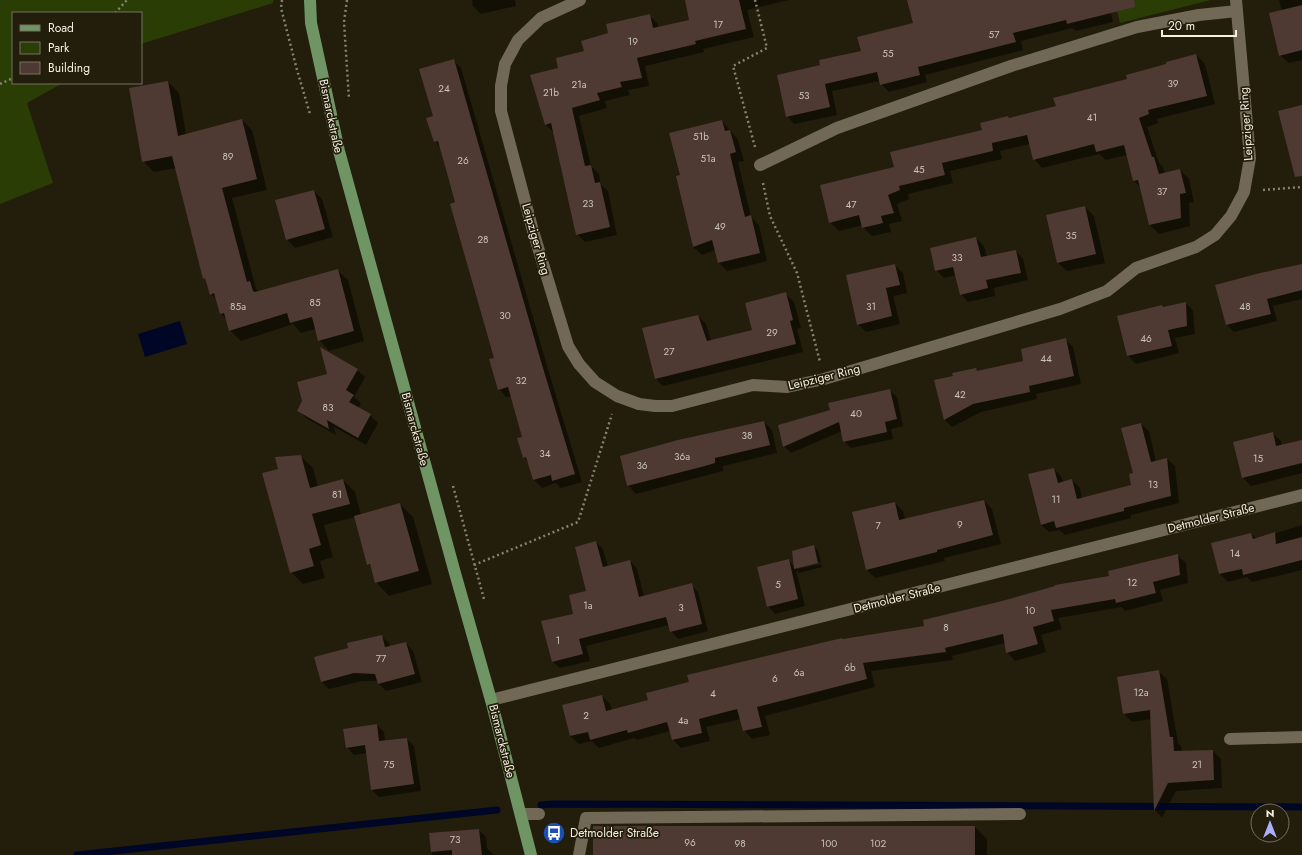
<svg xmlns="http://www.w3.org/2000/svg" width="1302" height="855" font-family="Jost,sans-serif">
	<rect width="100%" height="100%" fill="#231d0b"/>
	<path fill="#293d05" d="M0,0H273V3L141,44V13H13V83H63L27,103L53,183L0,204Z
		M1114,0H1211L1120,23Z"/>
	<path fill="#000626" d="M180,321L187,344L145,357L138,334Z"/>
	<path fill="#0007" d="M472,0H515L516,6L481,14L473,6Z
		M686,0H789L747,10L754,37L703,49L704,52L645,66L649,86L628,90L630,95L605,101L607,108L579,116L591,166L599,174L601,185L608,191L617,235L585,242L577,234L554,133L546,125L560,68L609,34L649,15L657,23L659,28L691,21Z
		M908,0H1108L1113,22L1076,31L1072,28L1021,41L1023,50L925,75L927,82L889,92L881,84L880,81L832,91L837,115L794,124L787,116L822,66L862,52L914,24Z
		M1279,0H1302V60L1289,63L1280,55L1282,11Z
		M1196,55L1205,64L1215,104L1157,119L1158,123L1147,127L1159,163L1163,167L1165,174L1180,170L1189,179L1194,202L1189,203L1190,226L1159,234L1150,225L1141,188L1134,181L1127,155L1106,160L1099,154L1042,168L1034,159L1030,144L1000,151L1002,159L950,171L953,183L908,194L909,199L897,204L902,221L889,224L891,232L872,236L863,227V225L839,231L830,222L895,168L983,131L1008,117L1010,118L1057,107L1167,64Z
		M453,60L461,68L547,366L582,482L561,488L556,483L542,488L534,480L529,463L524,457V438L512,396L506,397L499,389L495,358L456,203L440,147L435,141L434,117Z
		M168,82L179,93L186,134L242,120L252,130L267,190L232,198L256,289L259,292L337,270L348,280L364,341L329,351L319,340L316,329L301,333L293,324L241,341L230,330L227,320L221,314L217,300L211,294L207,281L204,278L176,168L154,172L143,161Z
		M722,121L738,140L744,161L738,162L751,217L759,225L767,261L727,271L719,263L715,250L702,255L693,247L678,177L681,176Z
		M314,191L322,199L333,237L295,248L287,239Z
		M1085,207L1094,216L1105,263L1067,271L1058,263Z
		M976,238L984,246L987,257L1016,251L1023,259L1028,280L994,288L995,296L968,302L961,294L956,275L944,278L936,270Z
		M895,265L903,273L907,293L893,296L900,324L866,332L858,324Z
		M1302,265V299L1273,306L1277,321L1234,332L1227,325Z
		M786,294L794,302L801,328L797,329L803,352L663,386L655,378L698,316L706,324L711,341L753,330Z
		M1186,303L1193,311L1195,334L1175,338L1179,353L1136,364L1128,356L1119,316Z
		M1065,339L1073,347L1081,384L1036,394L1037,399L981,412L952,427L945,420L936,381L954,377L976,369L979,372L1024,361Z
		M357,370L365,377L354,397L361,403L358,408L370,415L378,423L366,445L334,427L336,435L306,418L298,410L328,374Z
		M889,390L897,397L903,426L891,429L893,439L851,448L844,441L842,431L791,453L784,446L831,411Z
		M764,422L772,430L777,453L723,466V471L636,494L628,485Z
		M1141,424L1149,431L1156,462L1167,459L1175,466L1179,503L1131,515V518L1065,535L1059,530L1049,532L1041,525L1054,469L1061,476L1063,482L1072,480L1080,488L1082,499L1133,486Z
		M1272,433L1281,441L1282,446L1302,441V473L1251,486L1243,478L1234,443Z
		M300,456L313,468L318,487L343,480L355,492L361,515L400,504L413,517L432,584L389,596L376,582L372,568L368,564L355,517L324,525L333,557L320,561L325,578L303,584L291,572L279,469Z
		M984,501L992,509L1001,544L944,558L945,561L875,578L867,570L895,503L903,511L905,519Z
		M1302,525V570L1252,582L1247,577L1228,582L1220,574L1212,543L1251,534L1257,539Z
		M596,542L603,549L608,567L630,561L637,569L644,596L691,585L698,592L708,631L678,639L671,631L669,625L586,646L590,661L560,668L552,661L574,614L588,592Z
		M813,546L818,550L821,562L797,567V569L821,564L822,567L799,573L796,570L805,606L775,614L768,606L788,560L795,567Z
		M1177,555L1186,563L1188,583L1160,590L1163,601L1125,611L1122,607L1058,618L1062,629L1041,635L1046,652L1015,661L1007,652L1005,643L952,656L953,660L871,671L875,687L765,716L770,735L752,739L744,730L741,719L706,727L710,741L681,748L673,740L670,731L637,740L634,738L599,748L592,741L579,744L570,736L602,696L610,704L612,710L1110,577Z
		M381,636L389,643L390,647L406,643L413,651L422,682L386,691L379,684L378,681H362L329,689L322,682L349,649Z
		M1158,671L1167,679L1178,743L1181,746L1182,752L1213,751L1221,759L1222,788L1176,791L1162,818L1155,810L1151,719L1132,722L1124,714Z
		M377,725L384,732L385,742L407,739L414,746L421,791L379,797L372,790L367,753L354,755L347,747Z
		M975,827L987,839V855H594Z
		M479,830L486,837L487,848L494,855H432L430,834Z"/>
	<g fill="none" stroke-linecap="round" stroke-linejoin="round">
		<path stroke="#000626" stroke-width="7" d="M541,805L554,804L1302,807
			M77,855L497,810"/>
	</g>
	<path fill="#4e3933" d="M685,0H739L746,29L695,41L696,44L637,58L642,78L620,82L622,87L597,93L600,100L572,108L585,166L591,165L595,183L600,182L610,227L576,235L551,123L545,125L530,75L558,68L556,58L584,51L581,41L608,33L606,24L650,14L653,28L689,20Z
		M907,0H1134L1135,7L1067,24L1066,20L1013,33L1016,42L918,67L920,75L880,85L877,72L825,84L830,107L786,117L777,75L820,65L819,60L861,51L857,37L913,23Z
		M1302,5V50L1279,56L1269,13Z
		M1196,54L1207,96L1148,110L1149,114L1139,118L1152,157H1154L1159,174L1180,169L1186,193L1180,194L1181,218L1149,225L1138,180L1133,181L1124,145L1096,152L1094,144L1033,160L1027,135L992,143L993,151L942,163L945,175L899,186L900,190L888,195L894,213L881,216L883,223L862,228L859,215L829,223L820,185L894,167L890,152L982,130L980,123L1008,116L1009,118L1056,106L1053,98L1127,79L1126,75L1166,64V62Z
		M454,59L540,358L575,474L552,481L551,475L533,480L526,457L523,458L517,438L522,437L508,387L498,390L489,359L494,358L450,204L455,202L438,141L434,142L426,118L433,116L419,69Z
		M168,81L178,136L242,119L257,179L222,188L247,282L250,281L253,291L255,292L338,269L354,331L318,341L312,317L290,323L287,313L229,331L224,313L220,314L214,293L210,295L205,278L203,279L172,156L142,162L129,88Z
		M1302,105V176L1295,177L1278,111Z
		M722,120L725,131L730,130L736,152L730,154L745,217L751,215L760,253L718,263L712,240L693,247L676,176L680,175L669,133Z
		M314,190L325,229L286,240L275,200Z
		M1085,206L1096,254L1057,263L1046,215Z
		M976,237L981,257L1016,250L1021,273L986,280L988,288L960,295L953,267L935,271L930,248Z
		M895,264L900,285L886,288L892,316L857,325L846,275Z
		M1302,264V290L1267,299L1271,314L1226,325L1215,285L1260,273Z
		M786,292L793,320L790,321L796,344L655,379L642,328L698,315L707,341L752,330L745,303Z
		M1186,302L1187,326L1168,330L1172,346L1127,356L1117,316L1162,305L1163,307Z
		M1066,338L1074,376L1029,386L1030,392L973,404L944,420L934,380L953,376L952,373L976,368L977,371L1023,361L1021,349Z
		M320,347L358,369L346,390L354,395L349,402L371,414L358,438L327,420L329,429L297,411L302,401L297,382L327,374Z
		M890,389L897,419L885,422L887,432L843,442L839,422L783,447L778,425L830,410L828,403Z
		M764,421L770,445L715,458V463L705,466L627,486L620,456L678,440Z
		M1141,423L1151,462L1167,458L1171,496L1124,508V511L1056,528L1054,521L1041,525L1028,474L1054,468L1058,483L1072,479L1077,499L1131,485L1129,474L1133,473L1121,428Z
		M1273,432L1276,446L1302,440V463L1242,478L1233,442Z
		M301,455L310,488L343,479L350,504L312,514L321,545L309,549L314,566L290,573L262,473L278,469L275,457Z
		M984,500L993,535L937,550V552L866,570L852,512L895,502L899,520Z
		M400,503L419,571L375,583L370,564L367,565L354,516Z
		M1275,532L1276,544L1302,537V560L1243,575L1242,569L1219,574L1211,543L1251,533L1253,539Z
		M596,541L603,567L630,560L639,597L692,583L702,624L670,632L666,617L579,639L583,654L552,662L541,621L573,614L569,595L586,591L575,547Z
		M814,545L818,563L794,569L792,551Z
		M1178,554L1180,575L1153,582L1156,593L1116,603L1115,599L1051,610L1054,621L1033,627L1038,644L1006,653L1003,634L945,648L946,652L863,663L867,679L757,707L762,727L743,731L737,709L699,719L702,733L672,740L667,722L628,733L627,730L590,740L588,732L570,736L562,705L602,695L606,711L648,700L646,693L689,682L687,675L842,638L843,639L924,626L923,620L1002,601L1055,586V585L1109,576L1108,571Z
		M789,559L798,599L767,607L757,567Z
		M382,635L385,647L406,642L415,674L378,684L375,674L354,673L321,682L314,657L348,648L347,643Z
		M1159,670L1170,737H1173L1174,751L1213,750L1214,780L1168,783L1154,811L1150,710L1123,714L1117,677Z
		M377,724L379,741L407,738L414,784L371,790L365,745L346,748L343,729Z
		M593,826H975V855H593Z
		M479,829L482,855H452V850L431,852L429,833Z"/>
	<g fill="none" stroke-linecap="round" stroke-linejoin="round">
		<path stroke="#868172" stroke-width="2.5" stroke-dasharray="2 3" stroke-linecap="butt" d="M282,0L281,8L297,70L310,114
			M347,0L344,22L349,99
			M115,13L127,0
			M0,84L13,78
			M755,147L733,66L767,48L755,0
			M763,183L770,216L797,273L820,362
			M1263,190L1302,187
			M453,486L484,599
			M474,565L578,522L612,414"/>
		<path stroke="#716955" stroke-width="12" d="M580,0L541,18L518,40L505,64L501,86V111L533,231L568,346L579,364L595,382L617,396L639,404L655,406H672L753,385L787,387L824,379L1060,309L1107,291L1136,268L1196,247L1215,235L1231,216L1244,192L1250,158L1236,0
			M760,165L837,128L1011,66L1137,27L1199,15L1237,11
			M491,700L1302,495
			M1230,739L1302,737
			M521,814H539
			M579,855L586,818L1020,814"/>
		<path stroke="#6f9565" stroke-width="12" d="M310,0L311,23L339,151L455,573L491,700L531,855"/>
	</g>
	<defs>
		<g id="bus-disc" transform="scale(1.15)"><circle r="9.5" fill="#1a4fb4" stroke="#231d0b"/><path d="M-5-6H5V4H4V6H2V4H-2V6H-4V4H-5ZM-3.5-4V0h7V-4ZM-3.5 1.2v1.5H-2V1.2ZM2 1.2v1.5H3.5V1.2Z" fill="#fff"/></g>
	</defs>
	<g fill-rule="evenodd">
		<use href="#bus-disc" x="554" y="833"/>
	</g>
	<g text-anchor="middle" stroke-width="3.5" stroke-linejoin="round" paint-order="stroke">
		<g font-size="10" fill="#cac2b8">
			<text x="718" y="28">17</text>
			<text x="994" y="38">57</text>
			<text x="633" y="45">19</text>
			<text x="888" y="57">55</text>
			<text x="1173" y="87">39</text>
			<text x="579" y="88">21a</text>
			<text x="444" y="92">24</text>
			<text x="551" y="96">21b</text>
			<text x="804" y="99">53</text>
			<text x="1092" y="121">41</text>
			<text x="701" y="140">51b</text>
			<text x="228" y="160">89</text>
			<text x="708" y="162">51a</text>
			<text x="463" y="164">26</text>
			<text x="919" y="173">45</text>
			<text x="1162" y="195">37</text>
			<text x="588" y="207">23</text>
			<text x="851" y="208">47</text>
			<text x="720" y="230">49</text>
			<text x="1071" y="239">35</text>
			<text x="483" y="243">28</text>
			<text x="957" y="261">33</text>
			<text x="315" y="306">85</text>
			<text x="238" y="310">85a</text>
			<text x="871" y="310">31</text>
			<text x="1245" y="310">48</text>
			<text x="505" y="319">30</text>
			<text x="772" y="336">29</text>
			<text x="1146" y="342">46</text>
			<text x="669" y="355">27</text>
			<text x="1046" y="362">44</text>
			<text x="521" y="384">32</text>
			<text x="960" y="398">42</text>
			<text x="328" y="411">83</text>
			<text x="856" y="417">40</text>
			<text x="747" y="439">38</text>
			<text x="545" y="457">34</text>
			<text x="682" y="460">36a</text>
			<text x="1258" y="462">15</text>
			<text x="642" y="469">36</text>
			<text x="1153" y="488">13</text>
			<text x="337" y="498">81</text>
			<text x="1056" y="503">11</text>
			<text x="960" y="528">9</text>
			<text x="878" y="529">7</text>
			<text x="1235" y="557">14</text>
			<text x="1132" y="586">12</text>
			<text x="778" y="588">5</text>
			<text x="588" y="609">1a</text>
			<text x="681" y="611">3</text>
			<text x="1030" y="614">10</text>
			<text x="946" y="631">8</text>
			<text x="558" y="644">1</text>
			<text x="381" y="662">77</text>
			<text x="850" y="671">6b</text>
			<text x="799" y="676">6a</text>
			<text x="775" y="682">6</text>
			<text x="1141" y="696">12a</text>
			<text x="713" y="697">4</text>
			<text x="586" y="719">2</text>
			<text x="683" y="724">4a</text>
			<text x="389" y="768">75</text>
			<text x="1197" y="768">21</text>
			<text x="455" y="843">73</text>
			<text x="690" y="846">96</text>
			<text x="740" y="847">98</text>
			<text x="829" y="847">100</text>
			<text x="878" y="847">102</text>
		</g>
		<g font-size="12" fill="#f4f0e4" stroke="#231d0b">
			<text transform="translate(331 116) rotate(78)" y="4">Bismarckstraße</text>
			<text transform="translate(1246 124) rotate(-94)" y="4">Leipziger Ring</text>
			<text transform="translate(536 239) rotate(74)" y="4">Leipziger Ring</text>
			<text transform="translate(824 377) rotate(-14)" y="4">Leipziger Ring</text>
			<text transform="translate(415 429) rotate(75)" y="4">Bismarckstraße</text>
			<text transform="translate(1211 518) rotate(-14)" y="4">Detmolder Straße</text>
			<text transform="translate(897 598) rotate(-14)" y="4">Detmolder Straße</text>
			<text transform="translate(502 741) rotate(76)" y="4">Bismarckstraße</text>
		</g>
		<g font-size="12" fill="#f4f0e4" stroke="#231d0b" text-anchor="start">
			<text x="570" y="837">Detmolder Straße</text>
		</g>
	</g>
	<rect x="12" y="12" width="130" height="72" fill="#231d0b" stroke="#777162"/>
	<rect x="20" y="25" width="20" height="6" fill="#6f9565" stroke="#777162"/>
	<text x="48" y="32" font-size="12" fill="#f4f0e4">Road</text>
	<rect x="20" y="42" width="20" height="12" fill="#293d05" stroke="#777162"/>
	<text x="48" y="52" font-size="12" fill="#f4f0e4">Park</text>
	<rect x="20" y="62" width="20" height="12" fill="#4e3933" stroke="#777162"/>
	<text x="48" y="72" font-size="12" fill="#f4f0e4">Building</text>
	<g transform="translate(1270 823)"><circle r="19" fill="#231d0b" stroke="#777162"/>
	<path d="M0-3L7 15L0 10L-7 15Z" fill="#adaffb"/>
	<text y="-6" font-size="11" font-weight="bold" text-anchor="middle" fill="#f4f0e4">N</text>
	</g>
	<path d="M1162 30v6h74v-6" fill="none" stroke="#f4f0e4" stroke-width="2"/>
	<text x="1168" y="30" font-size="12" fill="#f4f0e4" stroke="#231d0b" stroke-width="3" paint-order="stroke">20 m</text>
</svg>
